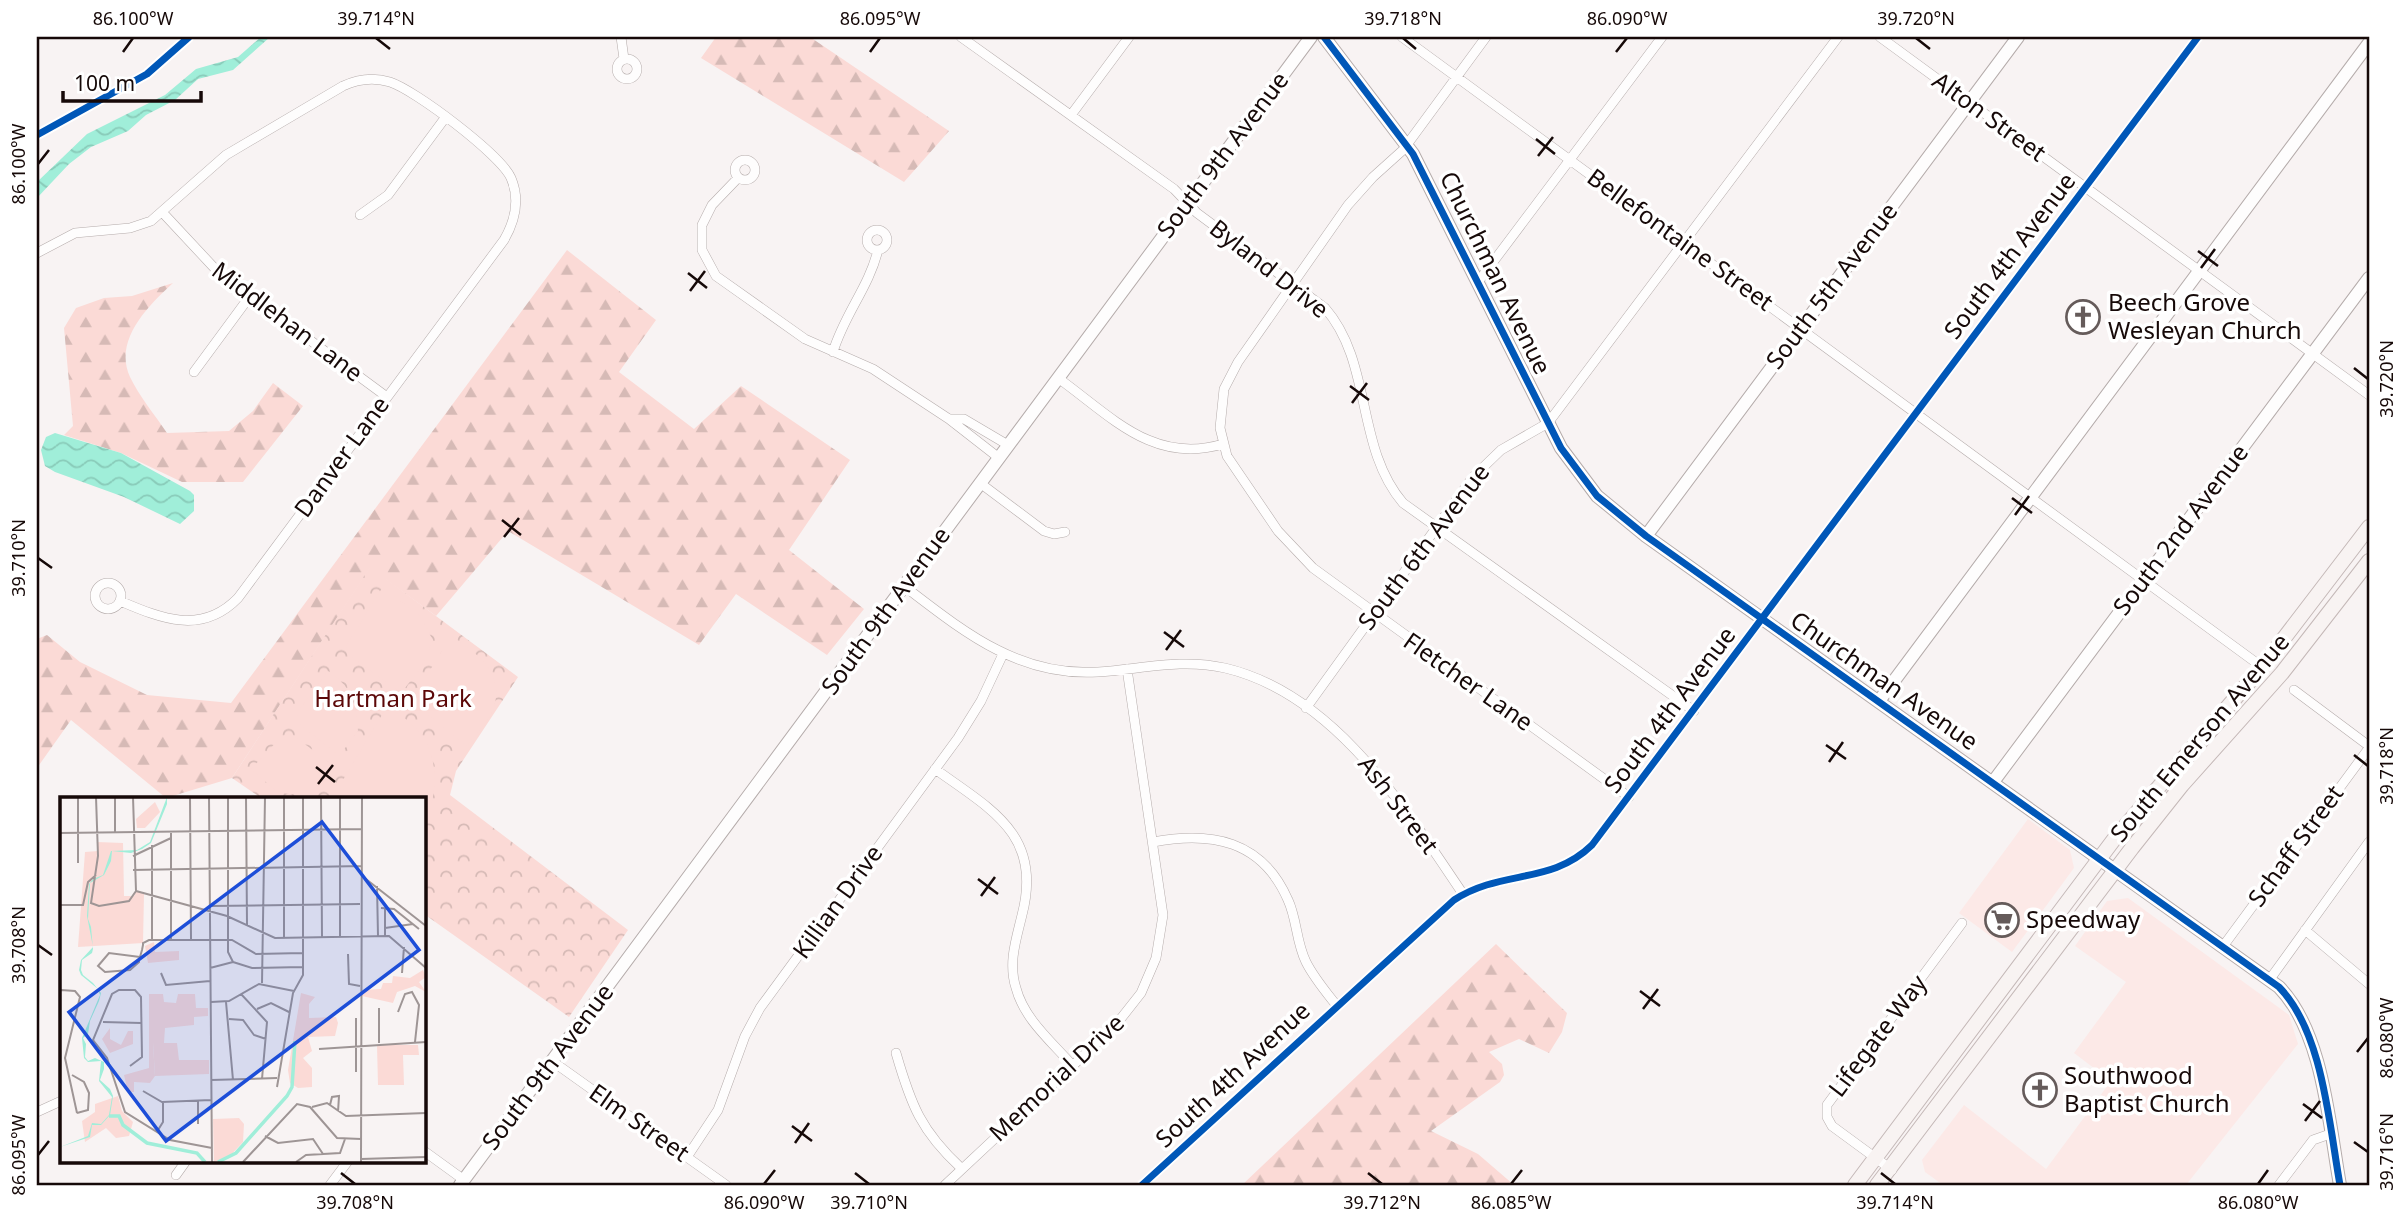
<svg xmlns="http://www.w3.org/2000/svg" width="2406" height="1222" font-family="'Noto Sans',sans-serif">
	<defs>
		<pattern id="forest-firs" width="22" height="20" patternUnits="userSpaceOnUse" patternTransform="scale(1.75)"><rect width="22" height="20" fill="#fbdad6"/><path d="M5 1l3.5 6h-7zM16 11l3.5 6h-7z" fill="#d6bab6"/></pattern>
		<pattern id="park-crowns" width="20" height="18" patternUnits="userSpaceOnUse" patternTransform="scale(1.75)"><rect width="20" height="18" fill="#fbdad6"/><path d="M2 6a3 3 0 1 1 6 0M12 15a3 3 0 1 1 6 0" fill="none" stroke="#d6bab6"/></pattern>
		<pattern id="water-waves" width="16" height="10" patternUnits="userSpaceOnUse" patternTransform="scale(1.75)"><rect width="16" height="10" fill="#a0eed9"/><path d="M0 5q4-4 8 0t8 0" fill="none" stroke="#89cbb9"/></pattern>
	</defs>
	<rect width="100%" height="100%" fill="#f8f3f3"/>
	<path fill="#fce9e7" d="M2028,819L2070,850L2074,868L2012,952L1959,913Z
		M2128,898L2289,1015L2298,1044L2186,1185H1943L1925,1172L1922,1160L1964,1105L2046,1169L2111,1081L2074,1053L2126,982L2075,946L2107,901Z"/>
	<path fill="url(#forest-firs)" d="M716,37H810L949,131L904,182L701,58Z
		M567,250L656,320L619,372L694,429L741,386L850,460L789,550L864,609L827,655L736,594L699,645L508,531L436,616L370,568L232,778L166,798L71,720L37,768V639L47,635L80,662L147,695L231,703Z
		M173,283C149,305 113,340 130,377C139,396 155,415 167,433L229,431L253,411L273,383L303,406L243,482H182L121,453L64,435L73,426L64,328L76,308L104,298L132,296Z
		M1496,944L1567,1013L1562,1032L1549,1053L1519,1039L1489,1052L1502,1064L1504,1075L1500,1082L1431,1131L1478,1154L1514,1185H1242Z"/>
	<path fill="url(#park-crowns)" d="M370,567L518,677L456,771L450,795L628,930L569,1017L424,914V799L261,798L232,778Z"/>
	<path fill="#fbdad6" d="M382,588L421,616L433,641L420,669L401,693L350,656L346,646Z
		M451,636C477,652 506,674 493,710C488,722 475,735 467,746L411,701Z
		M328,671C352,687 356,703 358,731L339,756L300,724L297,713Z
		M386,708C427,725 441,761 432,802C430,811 429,821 424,828V799L354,798L343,789V780Z
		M290,733L334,766C324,786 302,801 278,791C269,786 259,775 251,769L281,737Z"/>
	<path fill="url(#water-waves)" d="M261,37H270L233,70L198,79L175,100L146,115L128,131L91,147L69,164L37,198V182L87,134L165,95L196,69L238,57Z
		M55,433L121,453L190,491L194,495V511L180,524L124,497L55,472L45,466L41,450L46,437Z"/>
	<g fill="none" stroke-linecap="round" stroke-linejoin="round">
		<g stroke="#b5acab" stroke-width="10">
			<path id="street" d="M621,37L624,59
				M961,37L1174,189L1197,213L1325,308C1373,363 1355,447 1403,503L1694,711
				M1402,37L2262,667
				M1486,37L1403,150L1373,177L1348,205L1238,362L1224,389L1220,428L1227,456L1278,531L1313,568L1629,797
				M1880,37L2369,395
				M617 69a10 10 0 1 1 20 0a10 10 0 1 1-20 0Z
				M1071,115L1129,37
				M735 170a10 10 0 1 1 20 0a10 10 0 1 1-20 0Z
				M738,178L712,205L702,225V250L716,276L805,339L873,369L949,419L999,458
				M163,213L219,273L387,397
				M360,215L388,195L445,118
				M867 240a10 10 0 1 1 20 0a10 10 0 1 1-20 0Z
				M37,253L75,233L130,228L151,221L226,155L343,86C358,79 374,77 390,82C415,90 501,155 511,178C520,199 515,221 504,240L238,598C202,635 162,619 120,601
				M1478,282L1662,37
				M833,352C844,315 869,287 878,250
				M194,372L250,296
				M1058,378C1111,416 1153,465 1223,444
				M951,419H964L1008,445
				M980,483L1044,531L1054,534L1065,532
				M95 596a13 13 0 1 1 26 0a13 13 0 1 1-26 0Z
				M904,586C964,632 1019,677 1098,672C1142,669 1182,658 1225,668C1335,694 1404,807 1463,894
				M2294,690L2369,746
				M1306,708L1473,477L1501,450L1548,423L1838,37
				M935,769C992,810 1043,835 1022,915C1016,940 1008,963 1016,988C1024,1019 1052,1042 1072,1065
				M1153,842C1211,831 1262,840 1288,900C1297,919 1296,942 1306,962C1314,978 1326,992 1337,1006
				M2305,930L2369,984
				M2224,945L2369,748
				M2270,979L2369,842
				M896,1053C911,1105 921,1131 961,1168
				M552,1061L726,1185
				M37,1112L61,1101
				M424,1151L464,1180
				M687,1157L718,1110L745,1036L760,1008L958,738L981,701L1003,654
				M1892,1170L1832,1126L1827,1117V1105L1962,923
				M176,1175L186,1161
				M330,1185L348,1161
				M945,1185L1115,1026L1141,993L1156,958L1163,915L1127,669
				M1142,1185L1454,900C1502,869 1551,885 1592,845L2198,37
				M2279,1185L2313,1140L2330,1134"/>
		</g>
		<g stroke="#b5acab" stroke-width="14">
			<path id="secondary" d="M1324,37L1413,154L1561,448L1597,496L1646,536L2279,987C2323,1032 2329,1124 2340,1185
				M1646,536L2018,37
				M1879,701L2369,43
				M1993,782L2369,278
				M460,1185L1311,37"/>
		</g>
		<g stroke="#c4b8b7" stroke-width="16">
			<path id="primary" d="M1855,1185L2115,838L2262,667L2369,527
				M1877,1185L2132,848L2182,785L2282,673L2369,561"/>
		</g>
		<use href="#street" stroke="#fefdfd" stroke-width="9"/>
		<use href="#secondary" stroke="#fefdfd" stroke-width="12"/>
		<use href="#primary" stroke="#f8f3f2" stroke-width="14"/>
		<g stroke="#fff" stroke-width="11">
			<path id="cycleway" d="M1324,37L1413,154L1561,448L1597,496L1646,536L2279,987C2323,1032 2329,1124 2340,1185
				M37,135L147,74L189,37
				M1142,1185L1454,900C1502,869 1551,885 1592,845L2198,37"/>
		</g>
		<use href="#cycleway" stroke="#0057b8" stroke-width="7"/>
	</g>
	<path fill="none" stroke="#160908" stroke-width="2.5" d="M376,38L390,49M1403,38L1416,49M1916,38L1930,49M123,52L133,38M870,52L880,38M1616,52L1627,38M1536,139L1555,154M1538,156L1553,137M38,164L49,150M2198,251L2218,266M2201,268L2215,249M688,273L707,288M690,291L705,271M2354,368L2368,379M1350,386L1369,400M1352,403L1367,383M2012,498L2032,513M2015,515L2029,496M502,520L521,535M504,537L519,518M38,558L52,568M1164,632L1184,647M1166,650L1181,630M1826,745L1846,759M2354,755L2368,766M1829,762L1843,742M316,767L335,782M318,784L333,765M978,879L998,894M981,896L995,877M38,945L52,955M1640,991L1660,1006M1643,1009L1658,989M2357,1052L2368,1038M2303,1104L2322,1118M2305,1121L2320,1101M792,1126L812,1141M2354,1142L2368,1152M795,1143L809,1123M38,1155L49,1141M341,1173L355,1184M855,1173L869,1184M1368,1173L1382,1184M1881,1173L1895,1184M764,1184L775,1170M1511,1184L1522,1170M2258,1184L2268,1170"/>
	<defs>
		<g id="church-ring" transform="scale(1.75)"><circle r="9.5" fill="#fff" stroke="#655b5a" stroke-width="1.5"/><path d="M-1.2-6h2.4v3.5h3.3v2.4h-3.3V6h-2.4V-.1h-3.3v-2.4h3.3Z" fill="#655b5a"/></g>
		<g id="supermarket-ring" transform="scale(1.75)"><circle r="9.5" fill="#fff" stroke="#655b5a" stroke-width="1.5"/><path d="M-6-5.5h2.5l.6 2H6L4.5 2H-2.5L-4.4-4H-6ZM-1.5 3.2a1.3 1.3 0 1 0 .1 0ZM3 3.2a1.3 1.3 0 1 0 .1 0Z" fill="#655b5a"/></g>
	</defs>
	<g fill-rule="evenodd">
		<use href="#church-ring" x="2083" y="317"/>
		<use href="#supermarket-ring" x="2002" y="920"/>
		<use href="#church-ring" x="2040" y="1090"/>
	</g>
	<g text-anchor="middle" stroke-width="7" stroke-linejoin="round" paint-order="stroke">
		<g font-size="24" fill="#160908" stroke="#fff">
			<text transform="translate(1989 117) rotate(36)" y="8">Alton Street</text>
			<text transform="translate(1223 155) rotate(-53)" y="8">South 9th Avenue</text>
			<text transform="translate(1680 240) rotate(36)" y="8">Bellefontaine Street</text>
			<text transform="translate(2010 256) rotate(-53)" y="8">South 4th Avenue</text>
			<text transform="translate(1269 269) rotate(38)" y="8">Byland Drive</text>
			<text transform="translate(1495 273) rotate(64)" y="8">Churchman Avenue</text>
			<text transform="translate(1832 286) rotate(-53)" y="8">South 5th Avenue</text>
			<text transform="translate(287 322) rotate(37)" y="8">Middlehan Lane</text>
			<text transform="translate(342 457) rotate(-54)" y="8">Danver Lane</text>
			<text transform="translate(2181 530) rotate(-53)" y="8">South 2nd Avenue</text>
			<text transform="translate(1424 547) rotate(-53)" y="8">South 6th Avenue</text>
			<text transform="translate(886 611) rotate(-54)" y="8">South 9th Avenue</text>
			<text transform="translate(1884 681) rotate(35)" y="8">Churchman Avenue</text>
			<text transform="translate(1468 682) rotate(35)" y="8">Fletcher Lane</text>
			<text transform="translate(1670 710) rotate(-53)" y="8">South 4th Avenue</text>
			<text transform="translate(2200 738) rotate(-50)" y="8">South Emerson Avenue</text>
			<text transform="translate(1398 805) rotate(53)" y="8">Ash Street</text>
			<text transform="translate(2296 846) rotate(-54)" y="8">Schaff Street</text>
			<text transform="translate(838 902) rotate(-54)" y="8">Killian Drive</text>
			<text transform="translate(1878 1036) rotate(-53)" y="8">Lifegate Way</text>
			<text transform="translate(548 1067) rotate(-53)" y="8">South 9th Avenue</text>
			<text transform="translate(1233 1075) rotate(-43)" y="8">South 4th Avenue</text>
			<text transform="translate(1057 1078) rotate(-43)" y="8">Memorial Drive</text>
			<text transform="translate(639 1123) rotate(35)" y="8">Elm Street</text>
		</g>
		<g font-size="24" fill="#160908" stroke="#fff" text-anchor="start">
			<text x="2108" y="311">Beech Grove<tspan x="2108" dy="28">Wesleyan Church</tspan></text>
			<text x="2026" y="928">Speedway</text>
			<text x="2064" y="1084">Southwood<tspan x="2064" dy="28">Baptist Church</tspan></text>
		</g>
		<g font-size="24" fill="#5c0808" stroke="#fff">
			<text x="393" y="707">Hartman Park</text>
		</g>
	</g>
	<g transform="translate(60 797)">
		<rect width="366" height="366" fill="#f8f3f3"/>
		<path d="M94,145L95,155L119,154V163L88,166L85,149ZM363,173L366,180L359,185L366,195L355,189L337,195L333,206L302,199V193L321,192L323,186H332L333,179L350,181ZM241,196L255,200L249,207V221L276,220L278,226L275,239L248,240L252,254L243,261L252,271V290L238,291L230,286L228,273ZM89,197H103L104,205L116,206L118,197H135L136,211H148V219L134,220V228L105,231L104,246H93L95,279L90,286L74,285V295H68L64,278L89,271ZM50,231V242L61,248L68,234H73V247L50,256L42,242ZM58,299L62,314L73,325L69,339L56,341L46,331L25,345L22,324L35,315V307Z" fill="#fbdad6"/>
		<path d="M37,45L63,46L64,99H74L76,94L84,97L83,146L18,150L25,55L38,54ZM93,246H117L119,263H149V277L95,279ZM317,248H358L359,258H343L344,288H318ZM179,321L184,327L183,345L170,359L154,365L153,322Z" fill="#fbdad6"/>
		<path d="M95,5L100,15L85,31H77L76,22ZM44,85L54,103L33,106L35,88Z" fill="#fbdad6"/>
		<path d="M107,0V7L91,46L82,52L71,56L52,54L51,64L44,78L30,86L28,122L31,130L33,152L32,156L22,163L21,173L23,178L33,186L41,196L39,204L30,224L28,237L23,241L26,247L25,260L28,264L35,261L44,265V272L40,283L50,292L53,299L50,318L41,328H32L30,340L0,350L28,339L32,326L41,327L49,318L52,300L39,284L41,264L28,265L24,261L22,241L40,198L38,192L21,178L19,173L21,163L33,150L27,119L29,87L33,82L43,78L51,54L77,53L90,45Z" fill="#a0eed9"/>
		<path fill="none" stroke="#a0eed9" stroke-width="3.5" d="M49,319H59L63,328L87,346L137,356L145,365M158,365L176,356L227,299L232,290L235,244"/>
		<path fill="none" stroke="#9e9595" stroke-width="2" d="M18,0V66M36,0L38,59L31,106L39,109L69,104L76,94M55,0V36M73,0L76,94M130,0L131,142M149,0L152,365M168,0V155L173,165M186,0L187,128M224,0V141M261,0L262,140M280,0V140M111,35V143M0,36L302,32M92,48V144M73,59L111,41M73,73L302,69M302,79L366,129M317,89L318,139M76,94L167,119L215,141L329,139L366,171M0,103V217M1,108H23L28,85L36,78M150,109L300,107M321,111L334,112L359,132M325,111V139M325,131L353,127M288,157L289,187L300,189M80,160L49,156L38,169L45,175L70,173L79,165V163L80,160L82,153L83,148V146L89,143H172L196,157L243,156M173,165L192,171L243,170M150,171L173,165M101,176L106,188L150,184M342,176L344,150M202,186L205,0M1,193L15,194L20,200L5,261L17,316M181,197L207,225L202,282M151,205L169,204L199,187L234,194M166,205L173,283M319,211V246M197,212L211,206L229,215M338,215L345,197L352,195L359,208L355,245M296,221V275M169,222L183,223L194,238L206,242M43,225L81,226M259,252L366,245M70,269L82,260L81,200L75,193H59L52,197L33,243L47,261L65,315L110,343L152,351M12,278L24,285L29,296L28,313L17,316M151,283L217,281M217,290L233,196L243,178V0M83,294L102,305L151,303M138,304V327M270,308L272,300L279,299L278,315M252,310L267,306L286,319L366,316M98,333L103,325V305M205,339L218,346L253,342L263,357M301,362L366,360M183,365L237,307L250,310L277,341L301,342M236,365L246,358L280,356L285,342M301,365L302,0"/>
		<path fill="#1d4ed8" fill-opacity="0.15" stroke="#1d4ed8" stroke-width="3.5" d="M262,25L359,153L106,344L9,215Z"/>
		<rect width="366" height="366" fill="none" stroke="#160908" stroke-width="3.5"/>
	</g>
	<rect width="2406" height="1222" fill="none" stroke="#ffffff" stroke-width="77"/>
	<path d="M63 91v10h138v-10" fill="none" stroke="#160908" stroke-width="3.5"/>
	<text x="74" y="91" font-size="21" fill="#160908" stroke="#ffffff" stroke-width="5" paint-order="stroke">100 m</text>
	<rect x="38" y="38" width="2330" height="1146" fill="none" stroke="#160908" stroke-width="2.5"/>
	<g font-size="18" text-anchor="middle" fill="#160908">
		<text x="133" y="25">86.100°W</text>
		<text x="376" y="25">39.714°N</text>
		<text x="880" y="25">86.095°W</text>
		<text x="1403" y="25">39.718°N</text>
		<text x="1627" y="25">86.090°W</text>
		<text x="1916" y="25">39.720°N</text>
		<text transform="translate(19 164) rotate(-90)" y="6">86.100°W</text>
		<text transform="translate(2387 379) rotate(-90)" y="6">39.720°N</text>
		<text transform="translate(19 558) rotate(-90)" y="6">39.710°N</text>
		<text transform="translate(2387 766) rotate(-90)" y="6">39.718°N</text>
		<text transform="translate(19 945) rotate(-90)" y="6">39.708°N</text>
		<text transform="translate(2387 1038) rotate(-90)" y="6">86.080°W</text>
		<text transform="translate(2387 1152) rotate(-90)" y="6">39.716°N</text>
		<text transform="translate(19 1155) rotate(-90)" y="6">86.095°W</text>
		<text x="355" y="1209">39.708°N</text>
		<text x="764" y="1209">86.090°W</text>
		<text x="869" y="1209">39.710°N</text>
		<text x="1382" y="1209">39.712°N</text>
		<text x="1511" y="1209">86.085°W</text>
		<text x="1895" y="1209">39.714°N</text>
		<text x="2258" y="1209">86.080°W</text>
	</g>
</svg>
